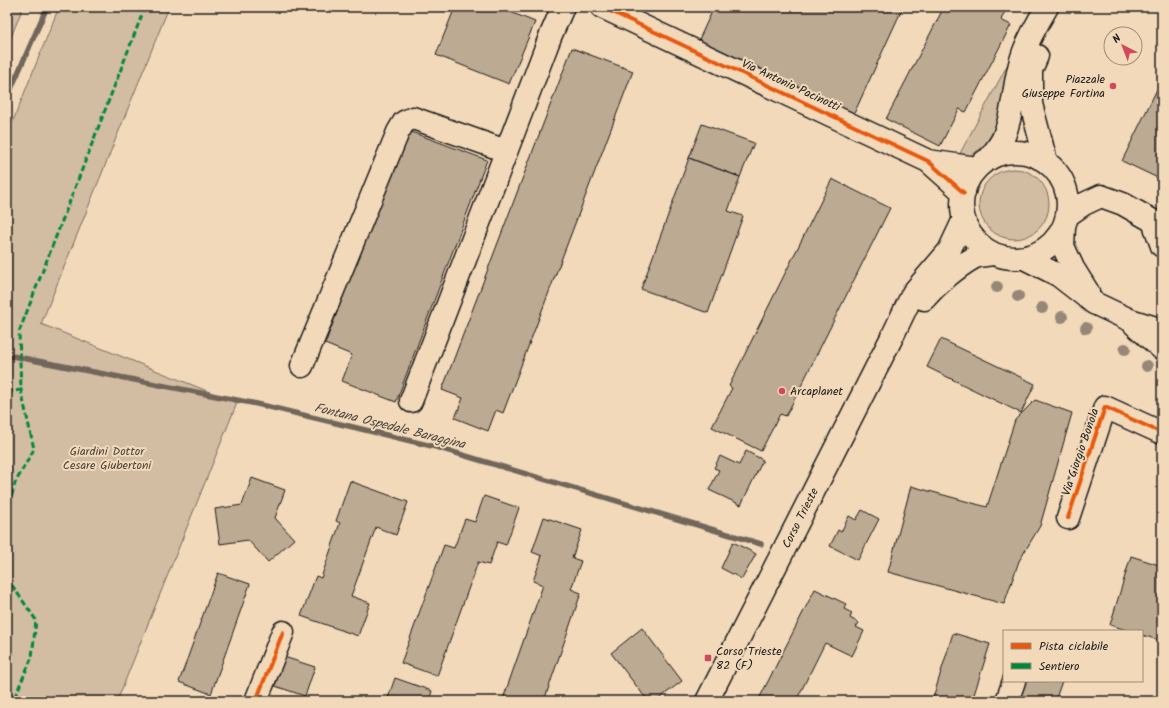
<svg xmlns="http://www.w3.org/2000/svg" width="1169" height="708" font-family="Kalam,sans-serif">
	<rect width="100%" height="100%" fill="#f2d9ba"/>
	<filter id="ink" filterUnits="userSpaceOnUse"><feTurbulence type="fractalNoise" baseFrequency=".025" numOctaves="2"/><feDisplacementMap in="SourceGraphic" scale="8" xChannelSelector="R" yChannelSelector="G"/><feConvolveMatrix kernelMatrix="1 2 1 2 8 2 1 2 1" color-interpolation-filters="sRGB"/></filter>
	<g filter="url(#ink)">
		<path fill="#d2bda3" stroke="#776c60" d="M7,7H23L7,47Z
			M59,7H169L41,324L237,403L117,701H7V136Z
			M1016,49L997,133L986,145L970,156L957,159Z
			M979 204a35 35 0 1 1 70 0a35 35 0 1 1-70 0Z"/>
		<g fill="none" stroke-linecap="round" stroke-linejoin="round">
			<path stroke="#71665a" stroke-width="5.5" d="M7,98L47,7
				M7,355L257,404L436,447L761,544"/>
		</g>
		<path fill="#bdaa92" stroke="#1c1c1c" d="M455,7H498L535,22L509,84L436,55Z
			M714,7H903L852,118L696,46Z
			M944,7H1007L1001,20L1011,25L966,112L959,109L940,146L886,119Z
			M572,48L633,71L503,413L496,410L488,431L455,418L463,398L442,390Z
			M1162,79V180L1122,161Z
			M702,124L754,143L740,177L689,158Z
			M406,130L487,160L396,402L342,381L352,355L325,344Z
			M689,158L740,177L728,211L743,216L708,313L641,289Z
			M832,179L890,208L786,416L780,414L761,451L712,427L732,388L729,386Z
			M941,339L1035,384L1021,413L927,367Z
			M1035,400L1072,413L1040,526L1019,561L1004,604L888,572L911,486L987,507L1015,420Z
			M746,451L763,460L741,505L709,490L719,470L714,468L720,456L739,465Z
			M252,478L285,490L275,518L294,539L268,562L248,540L220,544L215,509L242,505Z
			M350,481L408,502L396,535L376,527L351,596L370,603L358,636L301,616L316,576L321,578L340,523L336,521Z
			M484,496L519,508L506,545L497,542L489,565L478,562L437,676L401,663L444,545L454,548L465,519L475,522Z
			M862,510L879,519L858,560L830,546L838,530L841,532L849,516L856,520Z
			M544,517L582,530L572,558L581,561L571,589L581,593L544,701H508L503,699L543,585L533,581L542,556L532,552Z
			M733,542L756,554L742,579L721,568Z
			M1131,556L1159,565L1162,556V641L1142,635V631H1130L1110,625Z
			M218,573L250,584L211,694L179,682Z
			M815,589L846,604L844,609L852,613L850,618L859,623L856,627L864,631L852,656L825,643L798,697L806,701H758Z
			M642,628L682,681L656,701H648L611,653Z
			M953,633L990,644L972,701H932Z
			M284,657L315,667L305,696L275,686Z
			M395,678L432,691L429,701H387Z
			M1024,681H1062L1055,701H1017Z"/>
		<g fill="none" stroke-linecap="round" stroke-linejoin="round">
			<g stroke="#1c1c1c" stroke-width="25">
				<path id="minor" d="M602,7L928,161L964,193
					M928,161L977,168
					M1068,215L1084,204L1101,196L1123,204L1153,221L1162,246
					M1094,303L1130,320L1162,330
					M1135,325L1162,349
					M302,366L398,132L404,122L413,118L506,151
					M411,401L550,37L563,7
					M1068,518L1105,407L1162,433
					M256,701L283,632
					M1007,701L1014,681"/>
			</g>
			<g stroke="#1c1c1c" stroke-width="25">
				<path id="major" d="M1037,56L1031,70V104L1046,161
					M962 205a53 53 0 1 1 106 0a53 53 0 1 1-106 0Z
					M989,159C994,152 1001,144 1004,136C1015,109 1013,81 1023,54C1029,38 1038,22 1047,7
					M1064,227L1063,246L1073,268L1088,292
					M1024,258L1058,275L1094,303
					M924,299C937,284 957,267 975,257C981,255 988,255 994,254
					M707,701L893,335L913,293L949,251L964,219"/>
			</g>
			<use href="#minor" stroke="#f2d9ba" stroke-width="22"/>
			<use href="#major" stroke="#f2d9ba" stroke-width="22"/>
			<path stroke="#00873e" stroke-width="3" stroke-dasharray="6 3" stroke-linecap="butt" d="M7,392L21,390
				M7,513L15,483L34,449L21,390L19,332L145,7
				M7,578L36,620L32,657L13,701"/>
			<g stroke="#f2d9ba" stroke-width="6">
				<path id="cycleway" d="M602,7L928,161L964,193
					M1068,518L1105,407L1162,433
					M256,701L283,632"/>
			</g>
			<use href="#cycleway" stroke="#e8590c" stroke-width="4"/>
		</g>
		<g fill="#968776">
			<circle cx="997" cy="287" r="6"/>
			<circle cx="1018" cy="296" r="6"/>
			<circle cx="1042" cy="308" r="6"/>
			<circle cx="1062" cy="317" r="6"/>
			<circle cx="1086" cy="328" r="6"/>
			<circle cx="1125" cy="349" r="6"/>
			<circle cx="1147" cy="366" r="6"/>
		</g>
	</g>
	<g fill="#d1495b" stroke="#f2d9ba" stroke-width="1.5">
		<circle cx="1113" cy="86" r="4"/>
		<circle cx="782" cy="391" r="4"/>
		<rect x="704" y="654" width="8" height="8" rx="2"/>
	</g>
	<g text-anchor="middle" stroke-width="4" stroke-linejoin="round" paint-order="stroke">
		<g font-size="12" fill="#1c1c1c" stroke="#f2d9ba" text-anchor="start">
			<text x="1105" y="83" text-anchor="end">Piazzale<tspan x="1105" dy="14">Giuseppe Fortina</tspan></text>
			<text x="790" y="395">Arcaplanet</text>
			<text x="716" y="655">Corso Trieste<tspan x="716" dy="14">82 (F)</tspan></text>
		</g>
		<g font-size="12" fill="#1c1c1c" stroke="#f2d9ba">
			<text transform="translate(791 85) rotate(25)" y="4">Via Antonio Pacinotti</text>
			<text transform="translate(1080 452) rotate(-71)" y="4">Via Giorgio Bonola</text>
			<text transform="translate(800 518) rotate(-63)" y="4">Corso Trieste</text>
		</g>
		<g font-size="12" fill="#4a443e" stroke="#f2d9ba">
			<text x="107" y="455">Giardini Dottor<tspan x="107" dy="14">Cesare Giubertoni</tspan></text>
		</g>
		<g font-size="13" font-style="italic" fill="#4d4740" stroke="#f2d9ba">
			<text transform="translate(390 425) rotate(14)" y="5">Fontana Ospedale Baraggina</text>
		</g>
	</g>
	<rect width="1169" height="708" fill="none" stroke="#f2d9ba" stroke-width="24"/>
	<rect x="12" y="12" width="1145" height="684" fill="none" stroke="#1c1c1c" stroke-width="1.5" filter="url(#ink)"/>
	<rect x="1003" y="630" width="140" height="52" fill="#f2d9ba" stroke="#9c8d7b"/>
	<rect x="1011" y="643" width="20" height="6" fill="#e8590c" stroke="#9c8d7b"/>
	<text x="1039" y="650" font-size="12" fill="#1c1c1c">Pista ciclabile</text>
	<rect x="1011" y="663" width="20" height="6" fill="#00873e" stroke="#9c8d7b"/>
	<text x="1039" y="670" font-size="12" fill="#1c1c1c">Sentiero</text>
	<g transform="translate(1123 46) rotate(318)"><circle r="19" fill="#f2d9ba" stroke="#9c8d7b"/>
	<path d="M0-3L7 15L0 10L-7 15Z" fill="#d1495b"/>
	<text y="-6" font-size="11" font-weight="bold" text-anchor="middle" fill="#1c1c1c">N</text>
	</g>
</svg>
